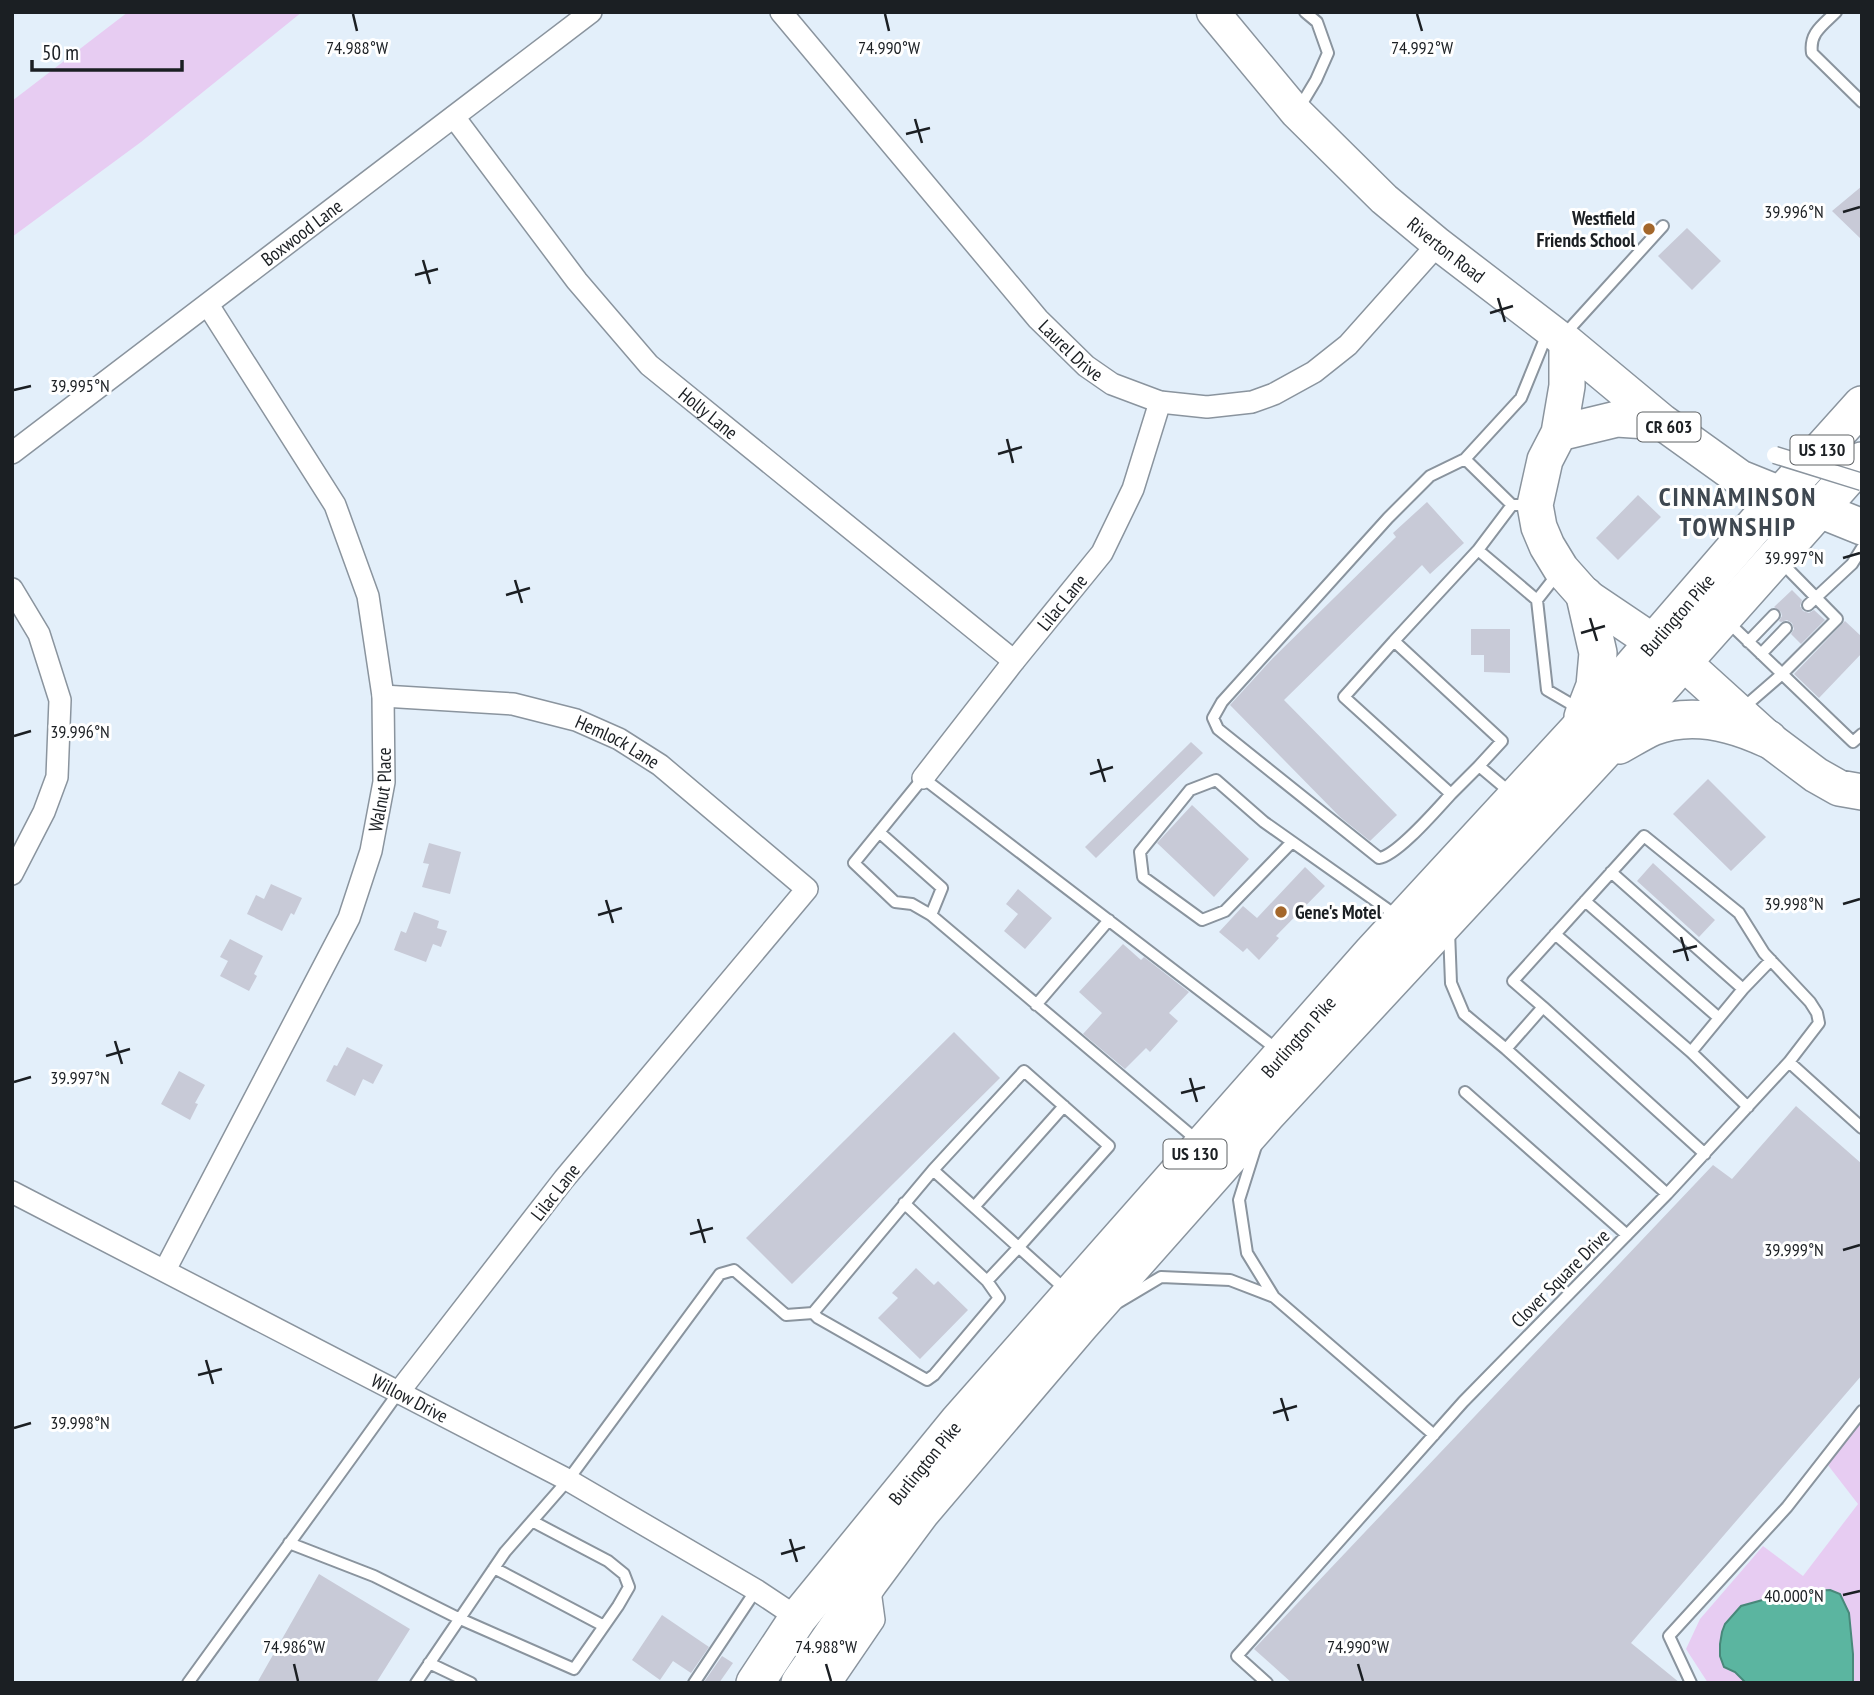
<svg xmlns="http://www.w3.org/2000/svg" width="1874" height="1695" font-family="'PT Sans Narrow',sans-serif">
	<rect width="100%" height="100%" fill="#e3effa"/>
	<path fill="#e7ccf2" d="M128,12H302L141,142L12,237V101Z
		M1862,1410V1683H1708L1686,1649L1700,1619L1763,1546L1803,1576L1858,1504L1824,1460Z"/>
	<path fill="#5bb5a0" stroke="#48887a" stroke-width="2" d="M1830,1590L1840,1594L1849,1613L1853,1654V1683H1746L1735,1672L1724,1667L1720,1656V1644L1722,1632L1725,1624L1741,1606L1777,1596L1806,1591Z"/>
	<path fill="#c8cad7" d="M1862,186V240L1832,211Z
		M1687,228L1721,261L1692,290L1658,256Z
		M1638,495L1661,517L1618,560L1596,538Z
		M1427,502L1464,543L1430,574L1422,565L1284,700L1397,815L1370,841L1340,817L1230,705L1273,658L1396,537L1393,533Z
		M1792,590L1802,600L1800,606L1803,611L1809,613L1814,610L1825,620L1801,644L1791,634L1794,629L1792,623L1787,620L1781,622L1779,621L1782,616L1781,612L1774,607Z
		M1845,621L1862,637V653L1819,698L1794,674Z
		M1471,629H1510V673L1484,672V655H1471Z
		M1191,742L1203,753L1096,858L1085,847Z
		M1708,779L1766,837L1731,871L1673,814Z
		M1192,805L1249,859L1214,897L1157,843Z
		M429,843L461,852L450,894L422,887L429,864L423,863Z
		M1653,863L1715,920L1699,937L1637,881Z
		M1305,867L1325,886L1276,936L1279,938L1259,960L1247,948L1243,952L1219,932L1243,906L1257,918Z
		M271,884L302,898L294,915L291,913L282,931L247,914L256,895L264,899Z
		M1018,889L1052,918L1025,949L1004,931L1018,914L1006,904Z
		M414,912L439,921L437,928L447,931L441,947L433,944L426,962L394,950L401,931L406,933Z
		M230,939L263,956L254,974L257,976L249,991L220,976L228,961L220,957Z
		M1123,944L1141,960L1144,957L1189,992L1169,1013L1178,1021L1150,1052L1146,1048L1125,1069L1083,1034L1102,1013L1079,992Z
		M954,1032L1000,1078L792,1284L746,1238Z
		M347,1047L383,1065L373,1084L363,1079L355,1096L326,1081L334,1065L337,1066Z
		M179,1071L205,1085L195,1103L198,1104L190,1120L161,1104Z
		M1796,1106L1862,1164V1375L1631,1643L1680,1683H1292L1254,1649L1713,1165L1732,1179Z
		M916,1268L934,1285L938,1281L968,1310L920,1359L878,1318L898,1298L892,1293Z
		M319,1574L410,1629L376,1683H257Z
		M662,1615L709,1647L691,1673L673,1661L660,1680L632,1660Z
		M722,1656L733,1663L719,1683H706L704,1682Z"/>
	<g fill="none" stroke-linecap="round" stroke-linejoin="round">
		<g stroke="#8a949e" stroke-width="14">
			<path id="service" d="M1836,12C1823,25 1809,33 1812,53L1862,102
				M1298,110L1316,80L1328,53L1317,22L1305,12
				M1563,336L1663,226
				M1512,505L1465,459L1521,398L1547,334
				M1530,505H1512L1478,550L1537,600L1547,690L1571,704L1573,714
				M1537,600L1559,572
				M1808,605L1852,564L1862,548
				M1728,622L1853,742L1862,734
				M1394,641L1478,550
				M1748,642L1774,615
				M1761,654L1786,628
				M1743,708L1781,675L1837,619L1780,561
				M1479,766L1451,794L1344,697L1394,641L1502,741L1479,766L1511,793
				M1451,794C1437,809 1397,856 1379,858L1218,729L1213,718L1222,702L1388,518L1430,476L1465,459
				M879,832L942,888L931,915
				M1292,842L1225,911L1202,920L1143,877L1140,852L1190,790L1216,780L1264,822L1397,916
				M1611,872L1743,989
				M1585,901L1719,1018
				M1449,931L1451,983L1464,1014L1506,1049L1667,1194
				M1555,934L1691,1052L1748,1107
				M1036,1005L1109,920
				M1543,1007L1705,1154
				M1691,1052L1743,989L1771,960
				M1789,1062L1862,1128
				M1465,1092L1627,1235
				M1198,1141L931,915L912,904L895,902L854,863L923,778L1279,1051
				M933,1170L813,1313L818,1318L927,1380L934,1375L999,1298L987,1281L1018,1248L1109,1146L1024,1071L933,1170L1066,1290
				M904,1203L987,1281
				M974,1207L1064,1106
				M1274,1297L1434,1435
				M1119,1302L1161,1277L1230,1280L1274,1297L1247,1253L1239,1200L1256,1146
				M289,1543L374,1576L458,1618L574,1669L618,1606L629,1587L624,1574L608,1561L532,1521
				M494,1568L604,1626
				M429,1663L471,1683
				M188,1683C258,1586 329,1490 398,1393
				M416,1683L505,1552L568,1480L720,1274L734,1270L786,1315L813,1313
				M694,1683L756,1590
				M1267,1683L1237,1656L1463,1402L1667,1194L1789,1062L1819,1023L1817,1013L1810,1002L1764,953L1739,913L1644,836L1513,981L1543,1007L1506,1049
				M1691,1683L1669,1636L1787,1507L1862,1411"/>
		</g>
		<g stroke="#8a949e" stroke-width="24">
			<g id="minor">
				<path id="s1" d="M781,12L1038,319L1086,366L1112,384L1160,402L1207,407L1252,402L1274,394L1314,372L1348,345L1438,244"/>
				<path id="s2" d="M454,117L577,281L649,365L1014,661"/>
				<path id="s3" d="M12,453L591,12"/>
				<path d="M12,589L39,634L60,700L57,777L44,812L12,874"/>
				<path id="s4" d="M383,696L513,704L576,720L619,739L660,765L807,889L564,1179L398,1393"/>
				<path id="s5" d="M923,778L1014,661L1102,553L1133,489L1160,402"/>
				<path id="s6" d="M12,1192L568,1480L756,1590L798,1618"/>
				<path id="s7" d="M165,1270L349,918L371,851L384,782L383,696L368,596L335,505L208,305"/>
				<path d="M831,1683L874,1620L869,1583"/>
			</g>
		</g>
		<g stroke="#8a949e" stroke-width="35">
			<g id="secondary">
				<path id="s8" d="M1213,12L1296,112L1384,199L1438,244L1567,343"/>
			</g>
		</g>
		<g stroke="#8a949e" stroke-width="38">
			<path id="primary" d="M1567,343V386L1559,433L1545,460L1535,505L1539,527L1547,546L1561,569L1585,596L1683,662L1768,739L1816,775L1839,788L1862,792
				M1567,343L1662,422L1740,478L1862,527
				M1559,433L1617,419L1662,422"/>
		</g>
		<g stroke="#8a949e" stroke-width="40">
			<g id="trunk">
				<path d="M1583,717L1595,686L1598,653L1585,596"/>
				<path d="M1619,745C1630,739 1641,732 1652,727C1691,711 1732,722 1768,739"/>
				<path id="s9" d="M755,1683L798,1618L959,1421L1373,952L1577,731L1781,495L1862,405"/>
				<path d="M800,1683L869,1582L921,1512L1080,1325L1266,1115L1602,753L1862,461"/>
			</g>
		</g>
		<use href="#service" stroke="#fff" stroke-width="10"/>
		<use href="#minor" stroke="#fff" stroke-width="21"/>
		<use href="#secondary" stroke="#fff" stroke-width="32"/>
		<use href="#primary" stroke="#fff" stroke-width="35"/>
		<use href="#trunk" stroke="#fff" stroke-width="37"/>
		<g stroke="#8a949e" stroke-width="19" stroke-linecap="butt">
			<path id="pedestrian-bridge" d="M1775,455L1862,482"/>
		</g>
		<use href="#pedestrian-bridge" stroke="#fff" stroke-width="16"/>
	</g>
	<path fill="none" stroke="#1b1f23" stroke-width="2.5" d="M353,14L357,31M885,14L889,31M1417,14L1422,31M915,119L922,143M906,134L930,128M1843,212L1860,207M423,260L430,284M415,275L438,269M1498,298L1505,322M1490,313L1513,306M14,390L31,386M1007,439L1013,463M998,454L1022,447M1843,558L1860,553M515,580L522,603M506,595L530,588M1590,618L1597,641M1581,633L1605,626M14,736L31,731M1098,759L1105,782M1090,774L1113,767M606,900L613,923M1843,904L1860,899M598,915L622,908M1681,937L1688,961M1673,952L1697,946M115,1041L122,1064M106,1056L130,1049M1190,1078L1197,1102M14,1082L31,1077M1181,1093L1205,1087M698,1219L705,1243M690,1234L713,1228M1843,1250L1860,1245M206,1360L213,1384M198,1375L222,1369M1281,1398L1288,1421M1273,1413L1297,1406M14,1428L31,1423M790,1539L797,1562M781,1554L805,1547M1843,1595L1860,1591M294,1664L298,1681M826,1664L831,1681M1358,1664L1363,1681"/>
	<g fill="#a4672b" stroke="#fff" stroke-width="2.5">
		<circle cx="1649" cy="229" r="7"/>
		<circle cx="1281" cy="912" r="7"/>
	</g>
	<g text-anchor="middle" stroke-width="6" stroke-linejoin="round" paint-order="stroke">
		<g fill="#fff" stroke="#5f6265" stroke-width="2">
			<rect x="1637.5" y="412.5" width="63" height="29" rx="5"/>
			<rect x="1790.5" y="435.5" width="63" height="29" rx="5"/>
			<rect x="1163.5" y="1139.5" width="63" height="29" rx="5"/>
		</g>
		<g font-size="18" font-weight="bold" fill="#1b1f23">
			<text x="1669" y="433">CR 603</text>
			<text x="1822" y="456">US 130</text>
			<text x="1195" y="1160">US 130</text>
		</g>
		<g font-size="19" font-weight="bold" fill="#1b1f23" stroke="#fff" text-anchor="end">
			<text x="1635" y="225">Westfield<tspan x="1635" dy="22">Friends School</tspan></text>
			<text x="1295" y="919" text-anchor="start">Gene's Motel</text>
		</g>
		<g font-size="19" fill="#1b1f23" stroke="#fff">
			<text dy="7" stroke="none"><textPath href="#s3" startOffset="364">Boxwood Lane</textPath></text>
			<text dy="7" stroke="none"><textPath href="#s8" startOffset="334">Riverton Road</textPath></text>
			<text dy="7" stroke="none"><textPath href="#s1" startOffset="446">Laurel Drive</textPath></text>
			<text dy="7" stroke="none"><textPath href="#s2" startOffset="392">Holly Lane</textPath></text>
			<text dy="7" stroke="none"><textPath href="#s5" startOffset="224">Lilac Lane</textPath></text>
			<text dy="7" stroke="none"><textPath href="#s9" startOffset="1412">Burlington Pike</textPath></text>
			<text dy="7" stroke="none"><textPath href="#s4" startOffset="242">Hemlock Lane</textPath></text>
			<text dy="7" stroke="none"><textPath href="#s7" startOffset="530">Walnut Place</textPath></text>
			<text dy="7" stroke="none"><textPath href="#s9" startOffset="845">Burlington Pike</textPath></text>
			<text transform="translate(555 1192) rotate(-52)" y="7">Lilac Lane</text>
			<text transform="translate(1560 1278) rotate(-45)" y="7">Clover Square Drive</text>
			<text dy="7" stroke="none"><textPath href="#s6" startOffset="448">Willow Drive</textPath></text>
			<text dy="7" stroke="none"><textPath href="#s9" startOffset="278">Burlington Pike</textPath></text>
		</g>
		<g font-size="26" font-weight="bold" letter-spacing="2" fill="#3f4851" stroke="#fff">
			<text x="1738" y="506">CINNAMINSON<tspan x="1738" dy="30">TOWNSHIP</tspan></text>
		</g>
	</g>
	<g font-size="18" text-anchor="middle" fill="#1b1f23" stroke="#fff" stroke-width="6" stroke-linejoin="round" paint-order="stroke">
		<text x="357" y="54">74.988°W</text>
		<text x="889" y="54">74.990°W</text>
		<text x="1422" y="54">74.992°W</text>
		<text x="1794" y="218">39.996°N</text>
		<text x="80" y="392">39.995°N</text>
		<text x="1794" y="564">39.997°N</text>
		<text x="80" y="738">39.996°N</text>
		<text x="1794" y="910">39.998°N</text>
		<text x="80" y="1084">39.997°N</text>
		<text x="1794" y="1256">39.999°N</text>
		<text x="80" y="1429">39.998°N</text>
		<text x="1794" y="1602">40.000°N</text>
		<text x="294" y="1653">74.986°W</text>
		<text x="826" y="1653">74.988°W</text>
		<text x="1358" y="1653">74.990°W</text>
	</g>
	<rect width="1874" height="1695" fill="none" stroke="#1b1f23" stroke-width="28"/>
	<path d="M32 60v10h150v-10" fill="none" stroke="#1b1f23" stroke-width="3.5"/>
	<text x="42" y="60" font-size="21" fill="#1b1f23" stroke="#ffffff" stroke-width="5" paint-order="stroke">50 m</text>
</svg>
